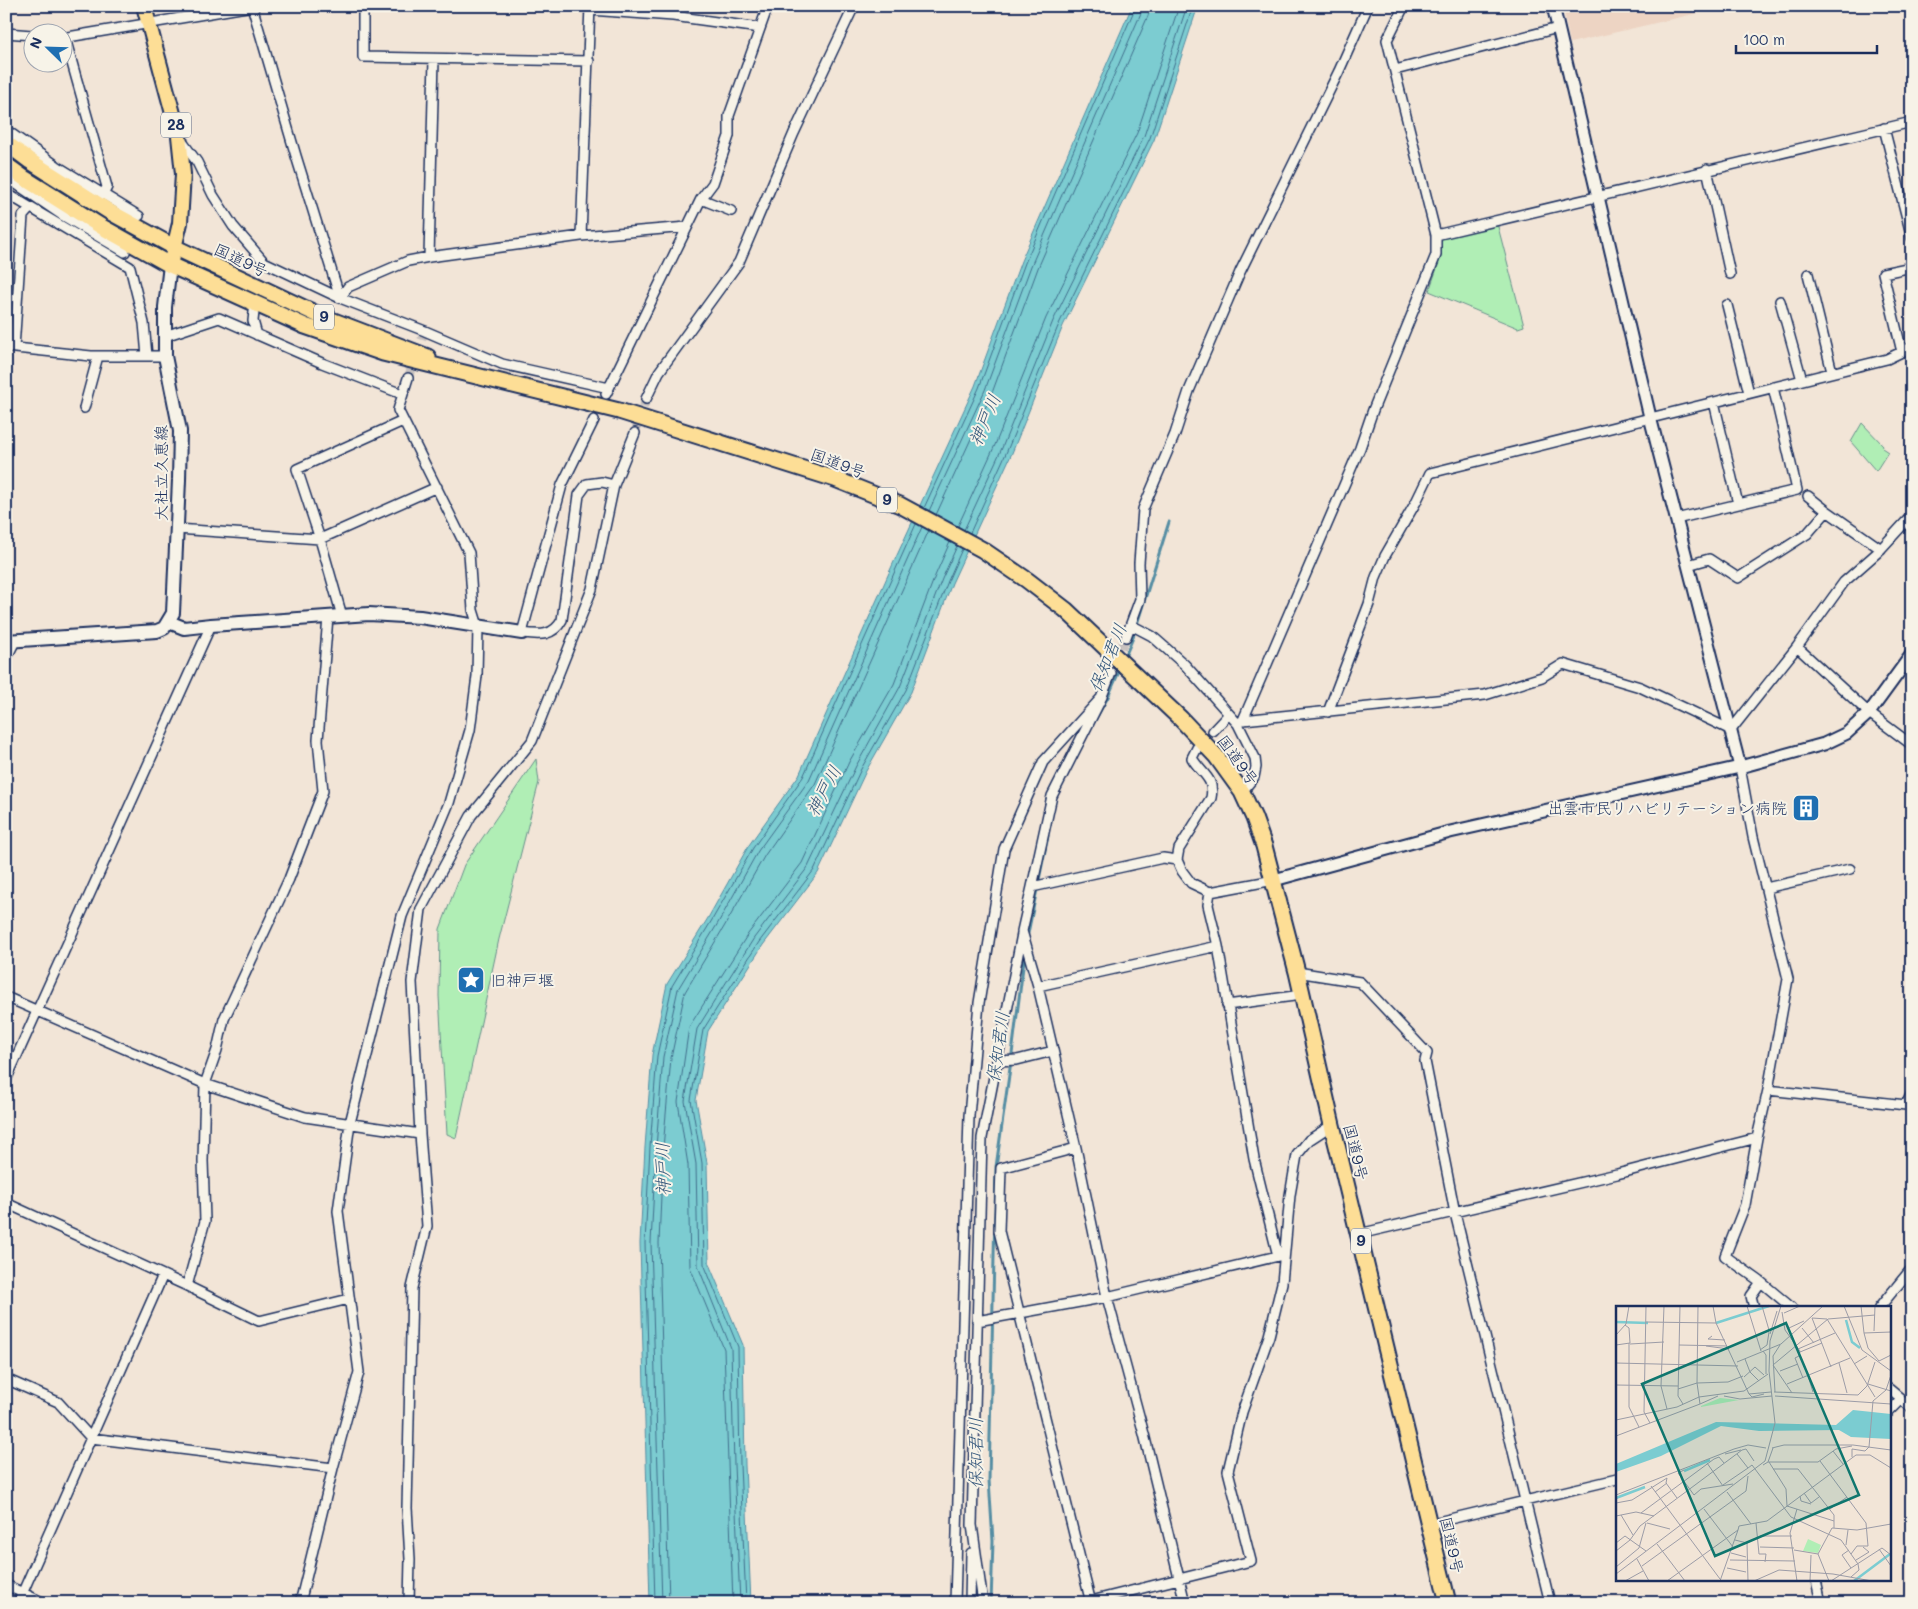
<svg xmlns="http://www.w3.org/2000/svg" width="1918" height="1609" font-family="Mali,'Klee One',sans-serif">
	<rect width="100%" height="100%" fill="#f2e5d7"/>
	<filter id="ink" filterUnits="userSpaceOnUse"><feTurbulence type="fractalNoise" baseFrequency=".02" numOctaves="2"/><feDisplacementMap in="SourceGraphic" scale="10" xChannelSelector="R" yChannelSelector="G"/><feConvolveMatrix kernelMatrix="1 2 1 2 8 2 1 2 1" color-interpolation-filters="sRGB"/></filter>
	<g filter="url(#ink)">
		<path fill="#edd4c3" d="M1563,6H1728L1570,43Z"/>
		<path fill="#b0eeb5" stroke="#668e8a" d="M1497,223L1524,326L1518,328L1429,291L1441,257L1440,239Z
			M1862,423L1883,445L1882,448L1888,452L1876,471L1851,442Z
			M536,759L539,782L499,939L456,1138L447,1134L439,996L440,929L464,865Z"/>
		<path fill="#7bccd1" stroke="#558da3" d="M1132,6H1198L1154,140L1063,326L1012,453L952,583L911,692L866,771L818,873L763,945L708,1031L696,1100L707,1163L709,1264L743,1345L745,1465L751,1603H650L640,1243L645,1147L652,1055L667,984L708,918L749,845L799,775L892,566L975,386L1021,261Z"/>
		<g fill="none" stroke-linecap="round" stroke-linejoin="round">
			<path stroke="#416e8c" stroke-width="1" d="M924,508L979,388L1025,263L1136,6
				M929,511L985,390L1031,266L1141,13L1142,6
				M936,515L992,393L1038,268L1148,16L1150,6
				M958,526L995,445L1046,318L1137,133L1179,6
				M964,530L1002,448L1053,321L1144,136L1187,6
				M970,533L1007,451L1059,324L1150,138L1193,6
				M655,1603L645,1243L650,1147L657,1056L672,986L712,920L753,848L803,777L916,524
				M662,1603L651,1243L656,1148L663,1057L678,989L718,923L758,851L809,780L922,527
				M669,1603L659,1243L663,1148L671,1058L685,992L724,927L765,855L815,784L929,530
				M733,1603L724,1349L690,1267L688,1165L678,1102L689,1027L748,934L802,863L849,762L894,684L935,576L950,542
				M740,1603L734,1465L731,1348L698,1266L696,1164L685,1101L697,1029L754,938L808,867L856,766L900,687L942,579L957,546
				M746,1603L740,1465L738,1347L704,1264L702,1163L691,1100L703,1030L759,942L814,870L861,769L906,690L948,581L962,549"/>
			<path stroke="#558da3" stroke-width="3" d="M1124,659L1132,640L1169,522
				M1094,722L1108,697L1121,667
				M1027,938L1048,836
				M991,1603L993,1541L989,1480L996,1167L1012,1054L1025,951"/>
			<path stroke="#c7c1bf" stroke-width="9" stroke-dasharray="9 4.5" stroke-linecap="butt" d="M408,378L423,336
				M635,433L646,399
				M1111,673L1126,637"/>
			<g stroke="#1b2f5e" stroke-width="12">
				<path id="minor" d="M252,6L296,156L340,298
					M360,6L363,11V57L589,61
					M590,10L673,16L760,28
					M6,33L32,35
					M62,38L252,6
					M65,38L107,187L103,195
					M1395,70L1558,28
					M1884,128L1912,238
					M6,130L57,166L139,216
					M181,140L197,162L213,195L233,226L264,262L340,298L425,331L502,364L609,388
					M1707,169L1730,274
					M6,177L62,215L125,252
					M6,193L130,267L144,323L147,356
					M701,199L731,211
					M1436,235L1912,122
					M581,236L590,6
					M429,257L434,59
					M1808,274L1832,372
					M340,298L348,287L408,261L429,257L581,236L687,227
					M1780,301L1802,380
					M255,303L253,321L257,335
					M1727,305L1749,393
					M165,336L219,318L322,363L402,394
					M6,347L91,356H165
					M14,348L23,216L30,208
					M1902,352L1883,273L1912,267
					M606,394L701,199L713,183L729,136V116L768,6
					M646,399L659,372L739,262L794,133L854,6
					M1714,402L1738,504
					M84,408L98,356
					M594,420L562,485L522,633C539,635 553,637 562,620L579,495L587,484L602,482L614,485
					M1827,511L1881,549
					M1676,519L1797,490L1773,387
					M177,529L320,539L437,487
					M1688,565L1709,559L1738,578L1807,534L1827,511L1808,496
					M342,616L320,539L297,469L403,421
					M1131,625L1152,636L1185,665L1238,724L1255,758L1256,767L1254,777L1242,792
					M1126,637L1140,599L1139,563L1143,509L1175,434L1189,391L1240,272L1339,71L1368,6
					M1797,647L1869,713L1912,745
					M6,659L15,641
					M1328,712L1369,604L1376,577L1385,556L1416,502L1430,473L1887,359L1912,347
					M1243,720L1485,695L1542,677L1563,664L1640,687L1731,730L1797,647L1844,582L1878,552L1912,515
					M1239,723L1243,720L1360,448L1373,410L1436,255V235L1387,40L1404,6
					M1213,731L1229,714
					M1197,748L1192,758C1201,774 1215,777 1211,798L1179,849L1177,860L1182,871L1191,883L1210,892L1274,880
					M1740,767L1753,837L1788,979L1768,1090L1757,1138L1745,1205L1725,1256L1761,1282L1792,1308
					M1177,860L1163,858L1032,887L1022,931L1038,986L1076,1148L1107,1297L1144,1434L1185,1603
					M1032,887L1052,796L1100,701L1111,673
					M1766,888L1850,869
					M1218,946L1254,1159L1278,1256
					M1297,972L1360,982L1427,1053L1425,1061L1455,1213L1550,1603
					M1038,986L1218,946L1208,905L1210,892
					M6,997L205,1084L305,1117L420,1134L427,1226L412,1288L407,1508L410,1559L409,1603
					M1227,1005L1302,995
					M997,1061L1017,1060L1053,1051
					M6,1080L211,625
					M1768,1090L1906,1105L1912,1107
					M1906,1105L1912,1093
					M420,1134L412,982L421,909L471,816L532,741L592,589L614,485L635,433
					M1076,1148L1001,1168L999,1231L1091,1603
					M6,1203L187,1286L259,1321L349,1299
					M1359,1234L1617,1174L1757,1138
					M187,1286L205,1221L203,1161L205,1084L217,1050L224,1019L289,879L323,791L318,740L328,617
					M1754,1308L1751,1296L1761,1282
					M1879,1308L1912,1268
					M977,1321L1107,1297L1282,1255
					M6,1379L58,1402L91,1438L333,1468
					M1889,1389L1912,1408
					M1889,1412L1901,1400
					M1429,1524L1617,1479
					M1816,1580L1821,1603
					M6,1585L44,1603
					M18,1603L163,1275
					M300,1603L333,1468L359,1372L338,1211L350,1123L402,916L449,803L470,730L477,676L478,626L473,610L469,553L398,410L408,378
					M955,1603L969,1116L979,1003L1004,849L1043,762L1102,697
					M970,1603L971,1553
					M983,1603L972,1525L982,1138L1022,934
					M1083,1603L1251,1561L1228,1471L1242,1412L1269,1336L1282,1283L1290,1195L1297,1155L1309,1140L1332,1125"/>
			</g>
			<g stroke="#1b2f5e" stroke-width="15">
				<path id="tertiary" d="M1553,6L1650,417L1740,767
					M1274,880L1450,832L1740,767L1824,744L1847,733L1869,713L1912,654"/>
			</g>
			<g stroke="#1b2f5e" stroke-width="16">
				<path id="secondary" d="M169,622L184,628L211,625L369,614L420,617L522,633
					M6,641L157,631L164,628L173,613L179,480L180,431L165,356V307L170,265"/>
			</g>
			<g stroke="#1b2f5e" stroke-width="18">
				<path id="primary" d="M144,6L179,136L183,174L180,223L170,265"/>
			</g>
			<g stroke="#1b2f5e" stroke-width="19">
				<path id="trunk" d="M6,143L30,161L110,212L174,247L321,316L428,357
					M6,165L24,178L102,227L170,265L305,326L383,353L619,411L835,479L900,505L983,550L1027,580L1066,610L1181,719L1216,756L1242,792L1254,818L1264,846L1297,972L1332,1125L1448,1603"/>
			</g>
			<use href="#minor" stroke="#f7f3e8" stroke-width="9"/>
			<use href="#tertiary" stroke="#f7f3e8" stroke-width="11"/>
			<use href="#secondary" stroke="#f7f3e8" stroke-width="12"/>
			<use href="#primary" stroke="#fdde96" stroke-width="14"/>
			<use href="#trunk" stroke="#fdde96" stroke-width="15"/>
		</g>
	</g>
	<defs>
		<g id="building-square" transform="scale(1.4375)"><rect x="-9" y="-9" width="18" height="18" rx="4" fill="#1f6fb2" stroke="#f7f3e8"/><path d="M-4-6H4V6H1V3H-1V6H-4ZM-2.5-4.3h1.7v1.8h-1.7ZM.8-4.3h1.7v1.8H.8ZM-2.5-1h1.7V.8h-1.7ZM.8-1h1.7V.8H.8Z" fill="#fff"/></g>
		<g id="sight-square" transform="scale(1.4375)"><rect x="-9" y="-9" width="18" height="18" rx="4" fill="#1f6fb2" stroke="#f7f3e8"/><path d="M0-6L1.8-2.2L6-1.7L2.9 1.2L3.7 5.4L0 3.3L-3.7 5.4L-2.9 1.2L-6-1.7L-1.8-2.2Z" fill="#fff"/></g>
	</defs>
	<g fill-rule="evenodd">
		<use href="#building-square" x="1806" y="808"/>
		<use href="#sight-square" x="471" y="980"/>
	</g>
	<g text-anchor="middle" stroke-width="4" stroke-linejoin="round" paint-order="stroke">
		<g fill="#f7f3e8" stroke="#5d6a87" stroke-width="1">
			<rect x="161" y="112.5" width="30" height="25" rx="4"/>
			<rect x="314" y="304.5" width="20" height="25" rx="4"/>
			<rect x="877" y="487.5" width="20" height="25" rx="4"/>
			<rect x="1351" y="1228.5" width="20" height="25" rx="4"/>
		</g>
		<g font-size="15" font-weight="bold" fill="#1b2f5e">
			<text x="176" y="130">28</text>
			<text x="324" y="322">9</text>
			<text x="887" y="505">9</text>
			<text x="1361" y="1246">9</text>
		</g>
		<g font-size="16" fill="#1b2f5e" stroke="#f7f3e8">
			<text transform="translate(241 260) rotate(25)" y="6">国道9号</text>
			<text transform="translate(838 463) rotate(20)" y="6">国道9号</text>
			<text transform="translate(161 473) rotate(-90)" y="6">大社立久恵線</text>
			<text transform="translate(1238 760) rotate(54)" y="6">国道9号</text>
			<text transform="translate(1356 1152) rotate(76)" y="6">国道9号</text>
			<text transform="translate(1452 1545) rotate(77)" y="6">国道9号</text>
		</g>
		<g font-size="16" fill="#1b2f5e" stroke="#f7f3e8" text-anchor="end">
			<text x="1787" y="814">出雲市民リハビリテーション病院</text>
			<text x="490" y="986" text-anchor="start">旧神戸堰</text>
		</g>
		<g font-size="18" font-style="italic" fill="#33567b" stroke="#f7f3e8">
			<text transform="translate(985 420) rotate(-67)" y="6">神戸川</text>
			<text transform="translate(1108 658) rotate(-68)" y="6">保知君川</text>
			<text transform="translate(824 791) rotate(-62)" y="6">神戸川</text>
			<text transform="translate(998 1047) rotate(-82)" y="6">保知君川</text>
			<text transform="translate(663 1169) rotate(-91)" y="6">神戸川</text>
			<text transform="translate(976 1453) rotate(-90)" y="6">保知君川</text>
		</g>
	</g>
	<g transform="translate(1616 1306)">
		<rect width="275" height="275" fill="#f2e5d7"/>
		<path d="M104,92L123,94L85,101V100ZM192,233L205,239L202,247L187,245Z" fill="#b0eeb5"/>
		<path d="M237,104L275,108V133L235,131L223,124L143,125L105,120L45,150L0,166V158L100,116L220,119Z" fill="#7bccd1"/>
		<path fill="none" stroke="#7bccd1" stroke-width="2.5" d="M230,14L236,36L244,42M0,16L32,17M100,17L153,0M68,165L94,154M0,192L29,181M238,275L274,248"/>
		<path fill="none" stroke="#9c9ca7" stroke-width="1" d="M30,0L28,106L34,117M48,0L45,80L51,103M64,0L62,90L67,98M97,0L100,17L133,88M131,0L145,45M146,0L153,24M228,0L246,44L275,65M245,0L248,27L275,26M166,6L169,24L184,45L183,50L179,52L187,72M168,7L184,0M30,16L100,17M173,22L188,15M186,22L198,37M258,25L259,0M248,27L252,42L263,55L275,49M154,28L161,5M0,29L10,18L13,0M96,30L92,33L109,34M13,37V101L23,121M14,38L48,36M0,39L14,37L13,22L9,19M63,39L111,40M90,40L113,43M182,43L219,27M144,44L151,39L153,26M147,45L150,49V68M184,46L206,37M129,53L134,66L143,75M121,56L165,38L207,0M0,57L122,60M223,57L231,87M238,58L251,50M157,59L212,13L259,9M157,59L176,87M215,61L196,12L211,13L259,91M164,65L182,58M192,70L197,86M128,71L139,61L148,69M171,78L234,52M252,78L275,85M0,79L62,80M62,83L81,77L112,76L127,70M158,86L242,89L251,80L259,56M159,86L157,50L164,39M133,88L155,86M133,88L136,91L148,88M108,90L124,93L156,90M159,90L275,98M84,98L102,90M0,114L61,101L83,91L128,85L152,68M0,130L84,98L81,77L82,0M253,141L257,95L270,84L275,69M156,142L168,139H237L275,144M217,145L227,158M109,148L125,144M121,148L132,162L136,159M236,151V143L249,145L253,141M204,155L250,217L252,240H241L235,248M152,156H202L220,143L236,140M153,156L170,183L171,200L218,215M91,157L107,180M136,159L175,211L225,234L242,258L243,264L235,271M147,159L152,156L157,142M157,163H182L218,209V222M68,164L62,167L78,189L85,183L117,178M107,179L132,162M35,180L104,273M39,186L51,177M111,186L135,218M188,187L195,197L203,191M0,189L118,143L132,139L150,142M184,190L185,195L195,198M0,197L16,194L51,172L50,177L61,192M88,203L117,241M181,203L174,227L181,275M214,203L231,191M25,207L98,153L103,151L108,157M5,209L17,229M0,210L20,206L38,210M31,217L54,223M140,217L143,248H150L149,256M144,230H176M119,234L131,237L132,275M0,237L9,230L30,245M41,238L69,275M230,239L232,224M144,241L178,242M263,243L275,260M178,244L202,248L216,222L241,224L275,218M233,244L226,249L235,262M0,245L14,234L24,220L126,144L130,143L138,155M115,247L130,251M202,248L213,275M21,253L33,275M114,254L179,255M240,254L253,246L247,241M26,260L130,185L132,170M0,261L23,242L30,217M111,262L130,266M0,268L149,155L159,117L153,65L154,35L165,0M9,275L27,265M51,275L122,224L123,220L151,215L240,149H254L275,162M104,275L122,224M138,275L163,264L217,268L256,275M194,275L195,249M215,275L266,242L275,249"/>
		<path fill="#0f766e" fill-opacity="0.15" stroke="#0f766e" stroke-width="2.5" d="M170,17L243,189L99,250L26,78Z"/>
		<rect width="275" height="275" fill="none" stroke="#1b2f5e" stroke-width="2.5"/>
	</g>
	<rect width="1918" height="1609" fill="none" stroke="#f7f3e8" stroke-width="25"/>
	<rect x="12" y="12" width="1893" height="1584" fill="none" stroke="#1b2f5e" stroke-width="2" filter="url(#ink)"/>
	<g transform="translate(48 48) rotate(293)"><circle r="24" fill="#f7f3e8" stroke="#9fa5b1"/>
	<path d="M0-4L9 19L0 12L-9 19Z" fill="#1f6fb2"/>
	<text y="-8" font-size="14" font-weight="bold" text-anchor="middle" fill="#1b2f5e">N</text>
	</g>
	<path d="M1736 45v8h141v-8" fill="none" stroke="#1b2f5e" stroke-width="2.5"/>
	<text x="1743" y="45" font-size="15" fill="#1b2f5e" stroke="#f7f3e8" stroke-width="4" paint-order="stroke">100 m</text>
</svg>
